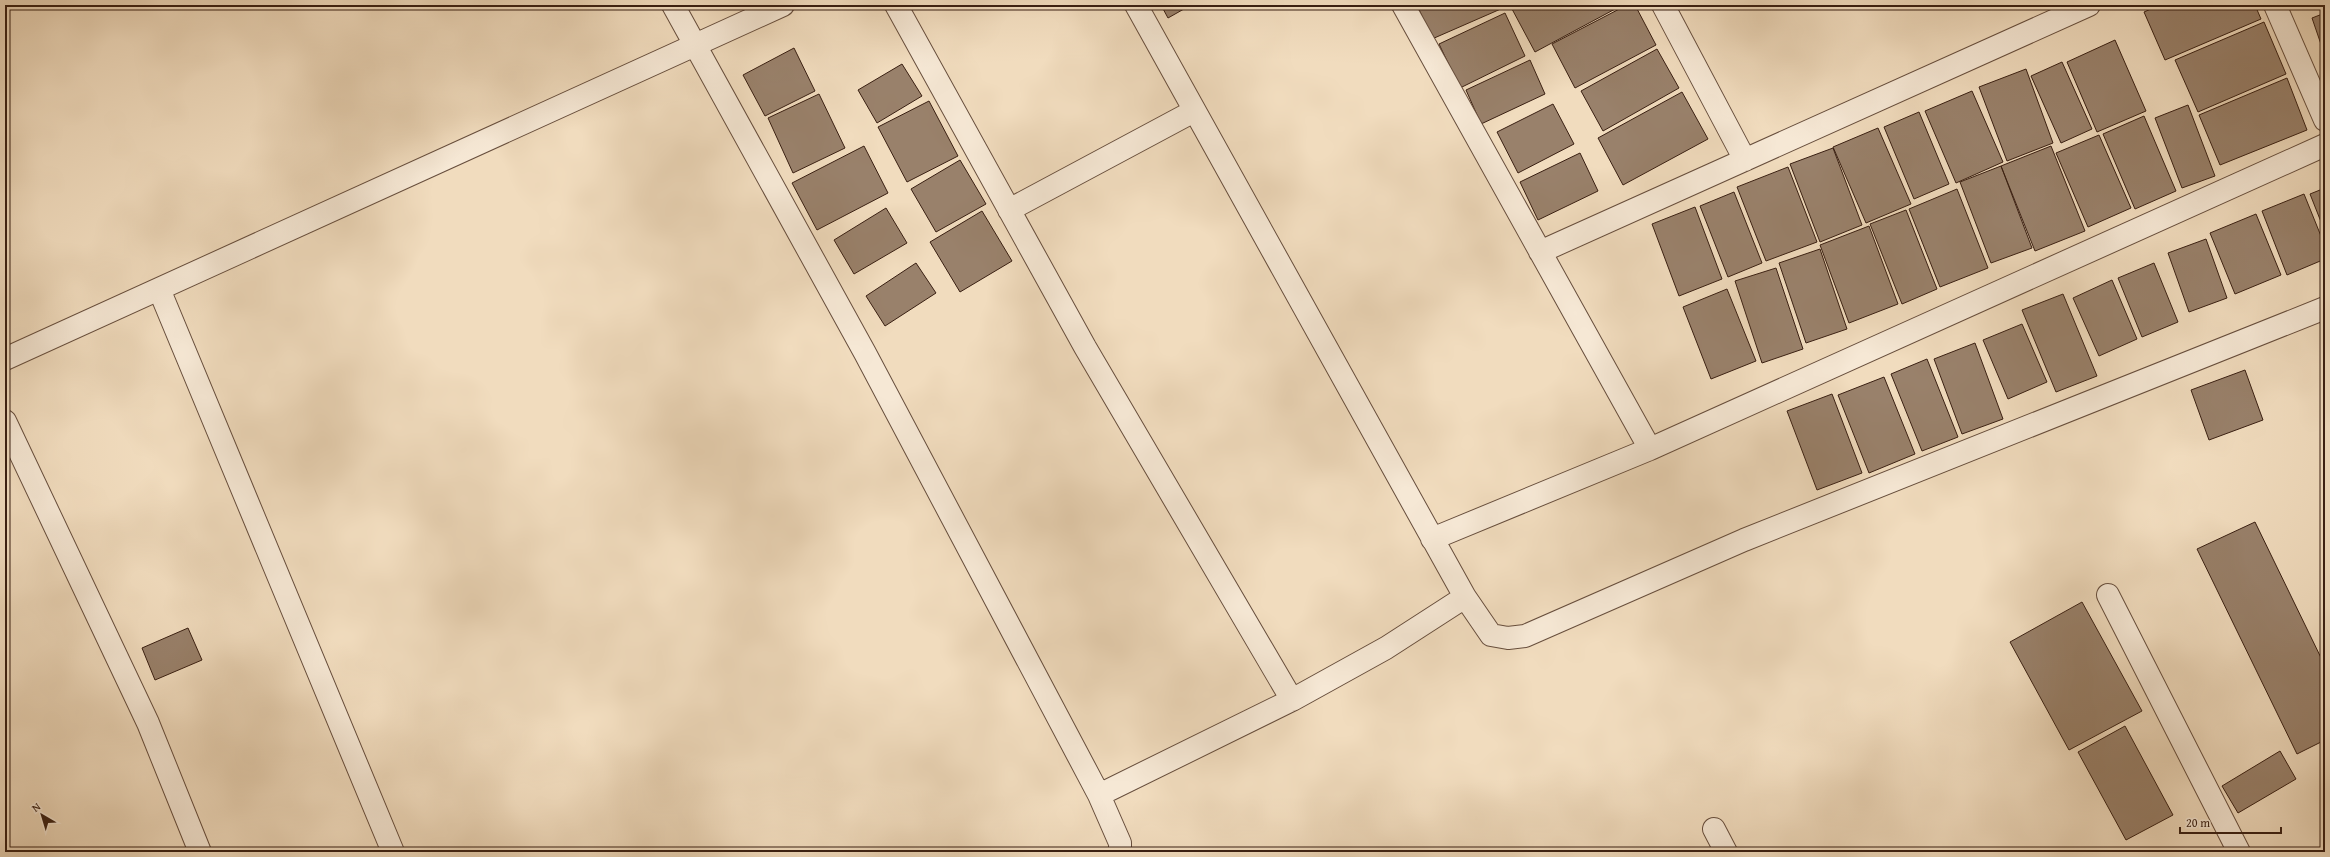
<svg xmlns="http://www.w3.org/2000/svg" width="2330" height="857" font-family="'Gentium Book Plus',serif">
	<rect width="100%" height="100%" fill="#f1dcbe"/>
	<filter id="stains"><feTurbulence type="fractalNoise" baseFrequency=".005" numOctaves="4"/><feColorMatrix values="0 0 0 0 .2 0 0 0 0 .09 0 0 0 0 .02 0 0 0 .5 -.17"/></filter>
	<radialGradient id="worn" r=".72"><stop offset=".6" stop-color="#630" stop-opacity="0"/><stop offset="1" stop-color="#630" stop-opacity=".3"/></radialGradient>
	<path fill="#99816b" stroke="#391f12" d="M1161,5H1191L1168,18Z
		M1417,5H1501L1503,8L1432,39Z
		M1520,5H1616L1617,8L1535,52L1512,9Z
		M1627,5H1635L1656,45L1575,88L1552,44Z
		M2160,5H2255L2261,19L2165,60L2144,12Z
		M1505,13L1525,56L1460,88L1439,44Z
		M2325,13V56L2312,18Z
		M2264,22L2286,74L2198,112L2175,60Z
		M2115,40L2146,111L2097,132L2067,62Z
		M794,48L815,91L765,116L743,75Z
		M1657,49L1679,88L1603,131L1581,91Z
		M1530,60L1545,94L1481,124L1466,90Z
		M2062,62L2092,129L2061,143L2031,76Z
		M902,64L922,96L877,123L858,90Z
		M2026,69L2053,143L2007,161L1979,87Z
		M2287,78L2307,130L2220,165L2199,115Z
		M1972,91L2003,162L1956,183L1925,111Z
		M1682,92L1708,139L1623,185L1598,138Z
		M819,94L845,148L793,173L768,118Z
		M929,101L958,156L907,182L878,127Z
		M1553,104L1574,144L1518,173L1497,132Z
		M2188,105L2215,176L2182,188L2155,118Z
		M1919,112L1949,184L1914,199L1884,127Z
		M2144,116L2176,191L2135,209L2103,134Z
		M1878,128L1911,204L1866,223L1833,147Z
		M2099,135L2131,208L2088,227L2056,153Z
		M864,146L888,193L817,230L792,183Z
		M2051,146L2085,231L2035,251L2001,166Z
		M1833,148L1862,225L1820,242L1790,164Z
		M1580,153L1598,191L1538,220L1520,182Z
		M960,160L986,204L936,232L911,189Z
		M2001,166L2032,248L1991,263L1960,182Z
		M1788,167L1817,242L1766,261L1737,187Z
		M2325,188V232L2310,194Z
		M1957,189L1988,268L1940,287L1909,209Z
		M1734,192L1762,263L1728,277L1700,206Z
		M2304,194L2325,246V259L2287,275L2262,211Z
		M1695,207L1722,279L1679,296L1652,224Z
		M886,208L907,243L854,274L834,240Z
		M1906,210L1937,289L1902,304L1870,224Z
		M982,211L1012,261L960,292L930,242Z
		M2256,214L2281,275L2235,294L2210,233Z
		M1869,226L1898,304L1849,323L1820,245Z
		M2206,239L2227,298L2189,312L2168,253Z
		M1820,249L1847,329L1806,343L1779,263Z
		M916,263L936,293L885,326L866,296Z
		M2154,263L2178,322L2142,337L2118,278Z
		M1776,268L1803,349L1762,363L1735,281Z
		M2112,280L2137,339L2099,356L2073,298Z
		M1727,289L1756,361L1711,379L1683,307Z
		M2063,294L2097,376L2056,392L2022,310Z
		M2022,324L2047,382L2008,399L1983,340Z
		M1975,343L2003,419L1962,434L1934,359Z
		M1927,359L1958,437L1922,451L1891,374Z
		M2245,370L2263,420L2209,440L2191,390Z
		M1884,377L1915,454L1869,473L1838,395Z
		M1832,394L1862,473L1817,490L1787,411Z
		M2255,522L2325,666V740L2297,754L2197,549Z
		M2082,602L2142,711L2069,750L2010,642Z
		M188,628L202,660L155,680L142,648Z
		M2125,726L2173,815L2126,840L2078,752Z
		M2280,751L2296,779L2238,813L2222,786Z"/>
	<g fill="none" stroke-linecap="round" stroke-linejoin="round">
		<g stroke="#674e3d" stroke-width="24">
			<path id="minor" d="M673,5L865,353L1099,795
				M896,5L1085,347L1292,700
				M1136,5L1465,597L1491,635L1508,638L1525,636L1744,540L2325,308
				M1403,5L1650,449
				M1663,5L1745,160
				M2275,5L2325,120
				M1009,210L1194,111
				M1540,252L2089,5
				M159,289L393,852
				M5,359L783,5
				M5,421L148,723L200,852
				M1432,539L1650,449L2325,145
				M2108,595L2239,852
				M1714,829L1726,852
				M1120,852V843L1099,795L1292,700L1386,648L1465,597"/>
		</g>
		<use href="#minor" stroke="#f6e8d5" stroke-width="22"/>
	</g>
	<rect width="2330" height="857" fill="none" stroke="#f1dcbe" stroke-width="20"/>
	<rect x="6" y="6" width="2318" height="845" fill="none" stroke="#391f12" stroke-width="2"/>
	<rect x="10" y="10" width="2310" height="837" fill="none" stroke="#391f12"/>
	<g transform="translate(42 815) rotate(322)" stroke="#f6e8d5" stroke-width="3" paint-order="stroke">
	<path d="M0-3L7 15L0 10L-7 15Z" fill="#391f12"/>
	<text y="-6" font-size="11" font-weight="bold" text-anchor="middle" fill="#391f12">N</text>
	</g>
	<path d="M2180 827v6h101v-6" fill="none" stroke="#391f12" stroke-width="2"/>
	<text x="2186" y="827" font-size="12" fill="#391f12" stroke="#f6e8d5" stroke-width="3" paint-order="stroke">20 m</text>
	<rect width="100%" height="100%" filter="url(#stains)"/>
	<rect width="100%" height="100%" fill="url(#worn)"/>
</svg>
